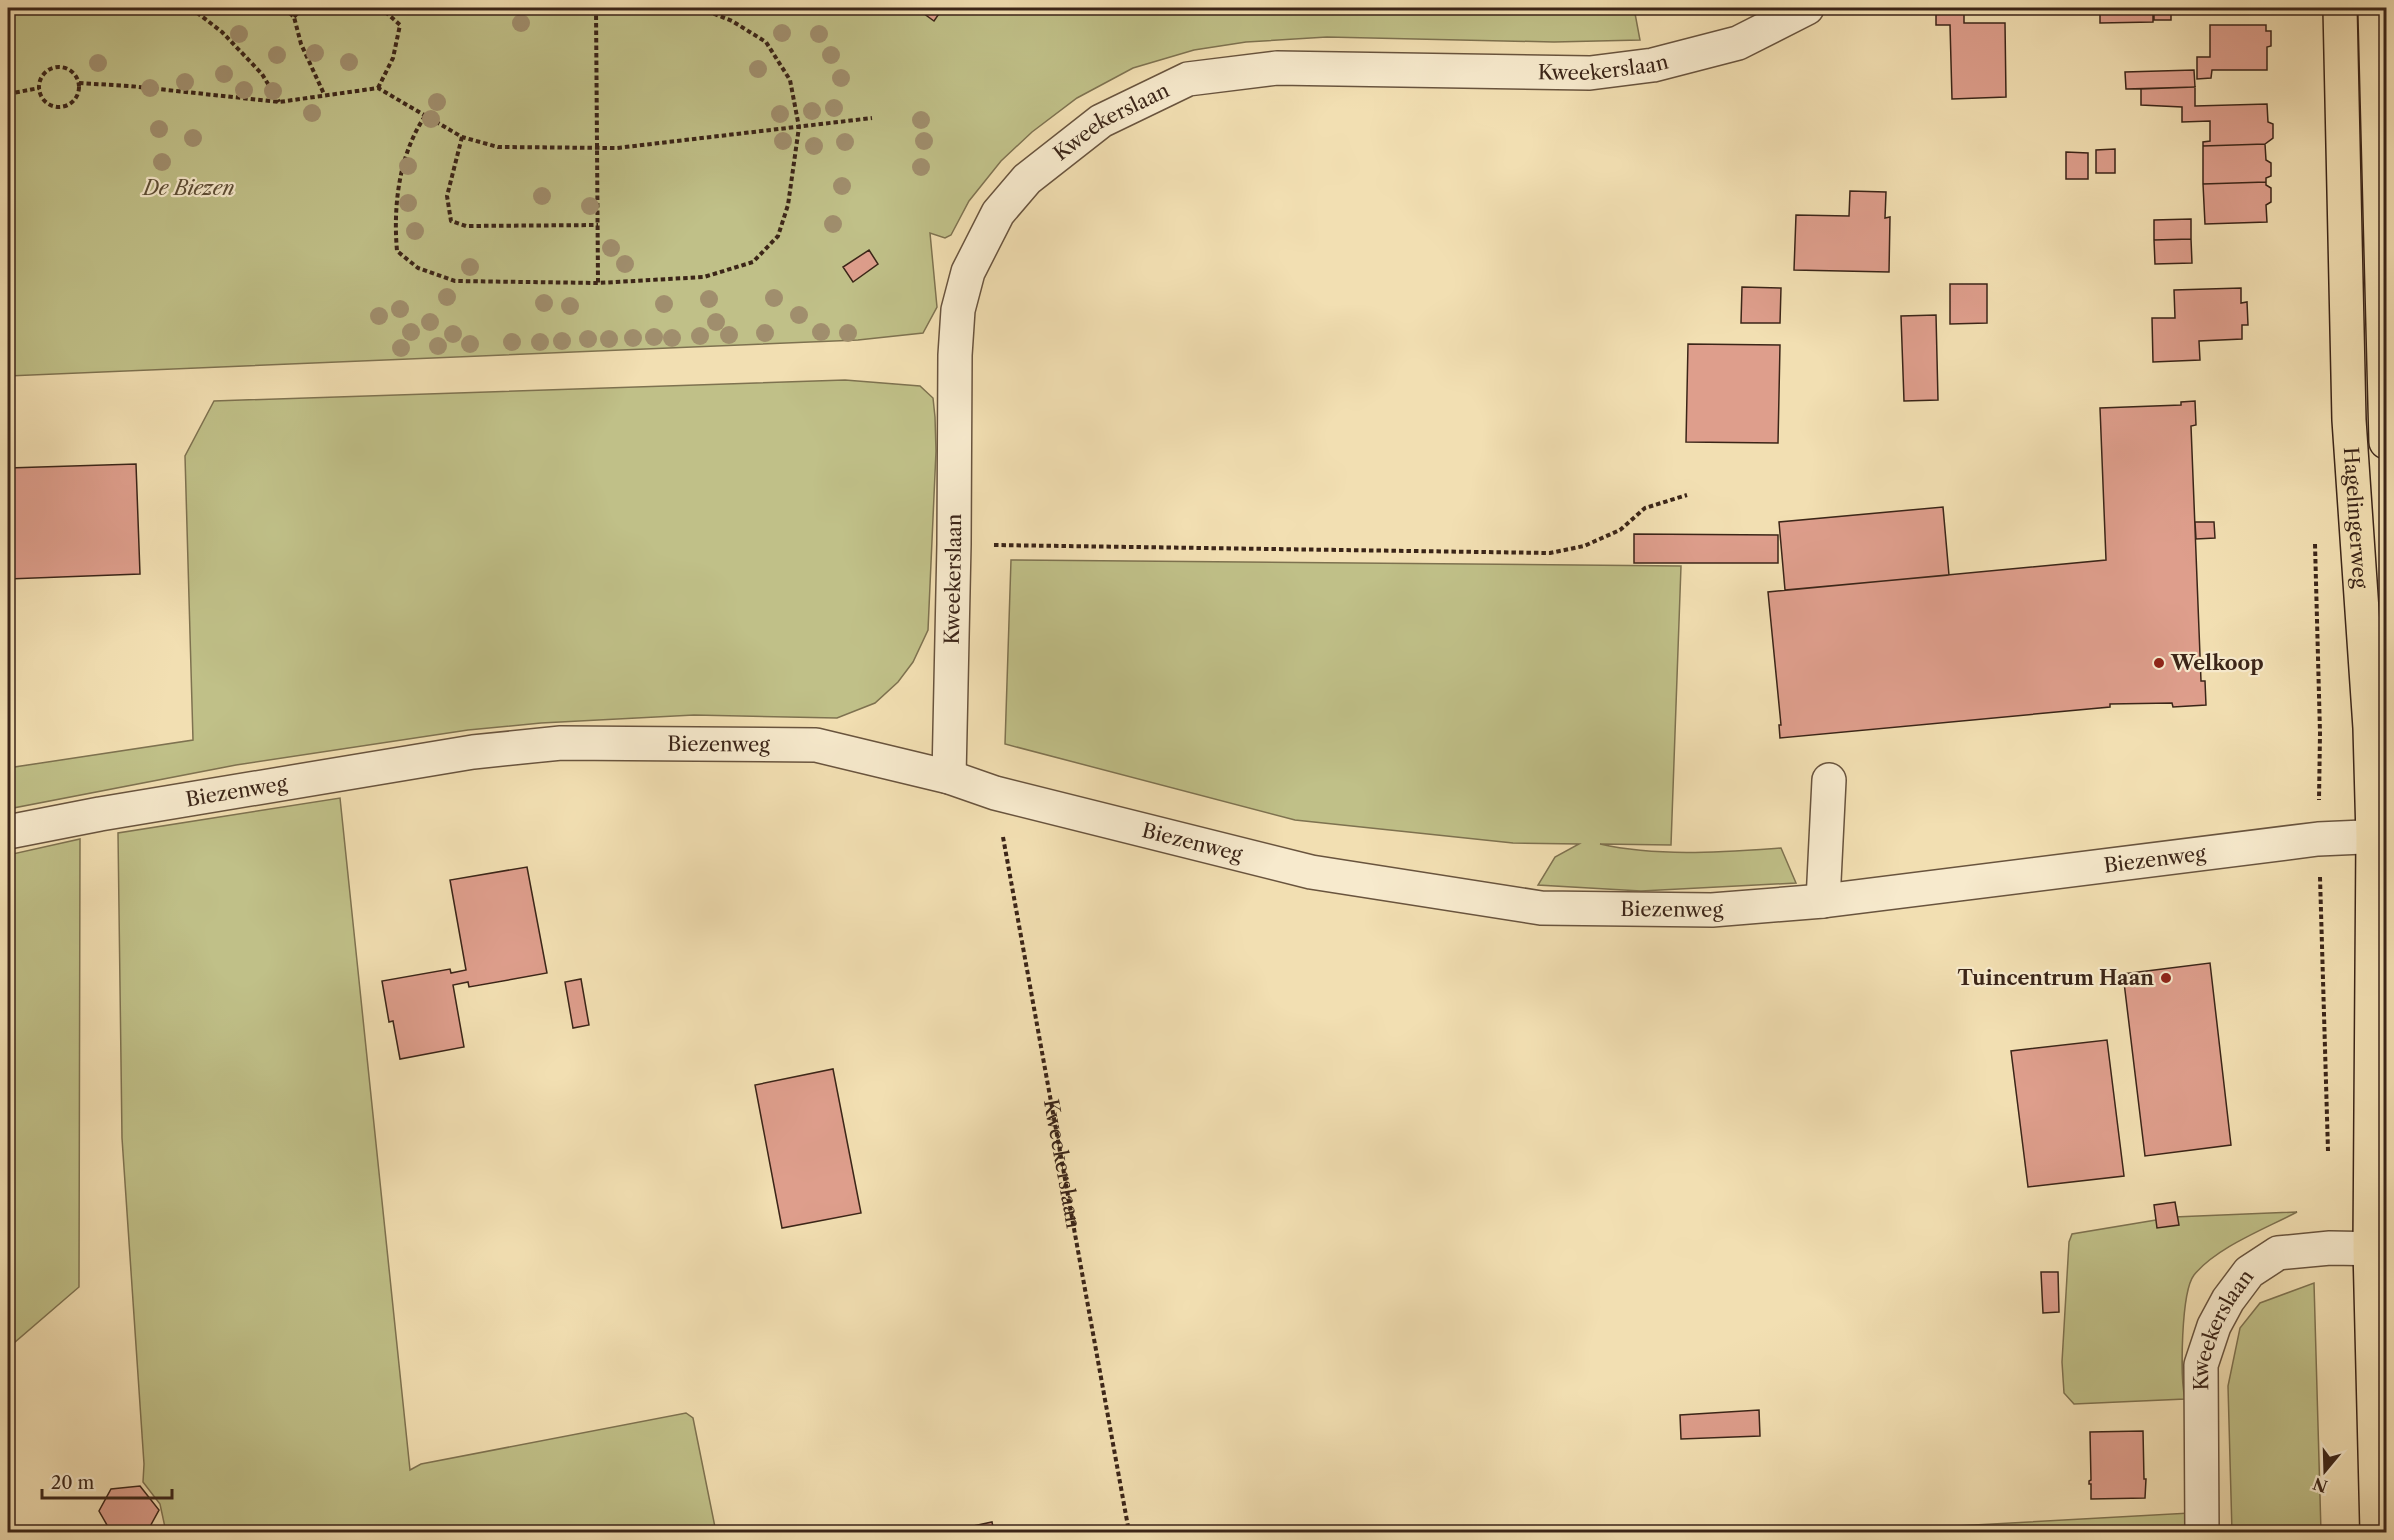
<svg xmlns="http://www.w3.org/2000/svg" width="2394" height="1540" font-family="'Libre Caslon Text',serif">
	<rect width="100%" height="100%" fill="#f2dfb2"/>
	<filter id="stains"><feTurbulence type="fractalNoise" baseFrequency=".00333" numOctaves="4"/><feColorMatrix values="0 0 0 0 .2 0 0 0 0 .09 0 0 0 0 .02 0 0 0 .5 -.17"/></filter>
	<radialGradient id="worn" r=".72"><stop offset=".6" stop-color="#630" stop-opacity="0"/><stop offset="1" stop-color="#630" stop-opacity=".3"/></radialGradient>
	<path fill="#c0c088" stroke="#7e7250" stroke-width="1.5" d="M8,8H1634L1640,40L1554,42L1327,37L1246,42L1194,50L1133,68L1077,98L1032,132L1001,161L969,201L951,235L945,238L930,233L937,307L923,333L858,340L8,376Z
		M845,380L920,386L933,398L935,417L936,451L928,630L913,662L898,682L875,703L837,718L694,715L541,723L468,730L236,765L8,809V768L193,740L185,456L214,401Z
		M1011,560L1681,566L1671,845L1600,844C1658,857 1722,852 1781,848L1796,883L1641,891L1538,885L1555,857L1579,844L1513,843L1295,820L1005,744Z
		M340,798L410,1470L421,1464L686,1413L693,1418L716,1532H166L160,1504L143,1482L144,1464L122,1138L118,833Z
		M80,839L79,1287L8,1348V855Z
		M2297,1212C2265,1229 2217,1247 2194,1275C2181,1292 2180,1377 2185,1399L2074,1404L2064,1393L2062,1362L2069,1242L2072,1234L2174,1217Z
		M2314,1283L2321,1532H2232L2228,1386L2240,1328L2260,1303Z
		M2190,1513L2191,1532H1847Z"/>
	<path fill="#de9e8c" stroke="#3b2518" stroke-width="1.5" d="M916,8H943L934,21Z
		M1936,8H1964V23H2005L2006,97L1952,99L1950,25H1936Z
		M2100,8H2153V22L2100,23Z
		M2154,8H2171V20H2154Z
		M2216,8H2266V12L2216,13Z
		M2210,25H2266V31H2271V46L2267,47V70H2212L2211,78L2197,79V57H2210Z
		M2194,70L2195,87L2126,89L2125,72Z
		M2195,87V106L2267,104L2268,122L2273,124V138L2265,144L2203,146V142L2210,141V121L2182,122V107L2141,105V89Z
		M2265,144L2266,160L2271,163V176L2266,178V182L2203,184V146Z
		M2115,149V173H2096V150Z
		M2066,152L2088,153V179H2066Z
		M2266,182V185L2271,188V202L2266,205L2267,222L2205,224L2203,184Z
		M1850,191L1886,192L1885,218L1890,217L1889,272L1794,270L1796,215L1849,216Z
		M2191,219V239L2154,240V220Z
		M2191,239L2192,263L2155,264L2154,240Z
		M869,250L878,264L853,282L843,267Z
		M1950,284H1987V323L1950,324Z
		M1742,287L1781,288L1780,323H1741Z
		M2241,288V303L2247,302L2248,325H2242V339L2199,341L2200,360L2153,362L2152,318H2175L2174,290Z
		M1936,315L1938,400L1904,401L1901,316Z
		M1688,344L1780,345L1778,443L1686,442Z
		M2195,401L2196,425L2191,426L2201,681H2205L2206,705L2173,707L2172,703L2110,704V707L1780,738L1779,725H1781L1768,592L2106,560L2100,408L2181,405V402Z
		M136,464L140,574L8,579V468Z
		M1943,507L1949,575L1785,590L1779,522Z
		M2195,522H2214L2215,538L2196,539Z
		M1634,534L1778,535V563H1634Z
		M527,867L547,973L469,987L468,982L453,985L464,1047L400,1059L393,1021L389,1022L382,981L450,969L451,973L466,970L450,880Z
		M2210,963L2231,1145L2145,1156L2123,974Z
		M581,979L589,1025L573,1028L565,982Z
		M2107,1040L2124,1176L2028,1187L2011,1051Z
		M833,1069L861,1213L782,1228L755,1085Z
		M2175,1202L2179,1225L2157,1228L2154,1205Z
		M2041,1272H2058L2059,1312L2043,1313Z
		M1759,1410L1760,1436L1681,1439L1680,1415Z
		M2143,1431L2144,1479H2146L2145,1498L2091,1499V1484H2089V1481L2091,1480L2090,1432Z
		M140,1486L159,1510L147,1532H111L99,1511L111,1489Z
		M992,1522L994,1532H945Z"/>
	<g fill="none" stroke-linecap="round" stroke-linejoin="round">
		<g stroke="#69543e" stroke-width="36">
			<g id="minor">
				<path id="s2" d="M949,777L954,544L955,355L958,310L968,272L998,213L1027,179L1101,121L1188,79L1277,68L1590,73L1653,65L1738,43L1807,8"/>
				<path id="s3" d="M8,832L100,814L473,752L561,743L816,745L949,777L995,793L1311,872L1541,908L1712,910L1823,901L2318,839L2386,836"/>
				<path d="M1823,901L1829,780"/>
				<path id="s4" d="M2202,1532L2201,1365L2214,1326L2228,1300L2249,1272L2278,1253L2330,1248L2386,1249"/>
			</g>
		</g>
		<g stroke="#3b2518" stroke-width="36">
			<g id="major">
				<path id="s5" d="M2340,8L2349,420L2370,728L2373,837L2370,1249L2377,1532"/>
				<path d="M2375,8L2386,442"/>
			</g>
		</g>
		<g stroke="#3b2518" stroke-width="4" stroke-dasharray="4.5 3" stroke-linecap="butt">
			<path d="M191,8L222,32L262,74L279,102"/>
			<path d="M284,8L294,17L301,44L324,94"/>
			<path d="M596,8L598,283"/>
			<path d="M294,17L302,8"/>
			<circle cx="59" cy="87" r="20"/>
			<path d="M79,83L130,86L279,102L378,88L462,137L498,147L617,148L872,118"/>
			<path d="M378,88L393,58L400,25L381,8"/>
			<path d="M8,94L39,88"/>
			<path d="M425,116C399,155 393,205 397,251L418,268L455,281L598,283L704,277L753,262L778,236L788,205L799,127L790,80L766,42L732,21L700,8"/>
			<path d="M462,137L447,196L451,221L466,226L598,225"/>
			<path d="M2315,544L2320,733L2319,800"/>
			<path d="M994,545L1550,553L1584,546L1620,530L1645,508L1687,495"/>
			<path id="s1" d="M1003,837L1129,1532"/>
			<path d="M2320,877L2328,1151"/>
		</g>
		<use href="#minor" stroke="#f7eacd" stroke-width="33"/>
		<use href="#major" stroke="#f2dfb2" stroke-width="33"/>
	</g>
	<g fill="#a08e6d">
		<circle cx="521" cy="23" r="9"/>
		<circle cx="782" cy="33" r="9"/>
		<circle cx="239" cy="34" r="9"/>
		<circle cx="819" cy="34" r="9"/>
		<circle cx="315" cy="53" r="9"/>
		<circle cx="277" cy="55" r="9"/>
		<circle cx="831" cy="55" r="9"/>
		<circle cx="349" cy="62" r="9"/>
		<circle cx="98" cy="63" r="9"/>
		<circle cx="758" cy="69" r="9"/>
		<circle cx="224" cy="74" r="9"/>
		<circle cx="841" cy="78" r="9"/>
		<circle cx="185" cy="82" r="9"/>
		<circle cx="150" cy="88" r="9"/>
		<circle cx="244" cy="90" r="9"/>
		<circle cx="273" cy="91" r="9"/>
		<circle cx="437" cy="102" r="9"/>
		<circle cx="834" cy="108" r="9"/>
		<circle cx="812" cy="111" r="9"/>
		<circle cx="312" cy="113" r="9"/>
		<circle cx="780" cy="114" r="9"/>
		<circle cx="431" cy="119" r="9"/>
		<circle cx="921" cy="120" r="9"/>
		<circle cx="159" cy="129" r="9"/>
		<circle cx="193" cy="138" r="9"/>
		<circle cx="783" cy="141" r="9"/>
		<circle cx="924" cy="141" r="9"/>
		<circle cx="845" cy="142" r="9"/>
		<circle cx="814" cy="146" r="9"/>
		<circle cx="162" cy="162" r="9"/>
		<circle cx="408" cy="166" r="9"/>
		<circle cx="921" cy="167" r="9"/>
		<circle cx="842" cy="186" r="9"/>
		<circle cx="542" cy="196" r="9"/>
		<circle cx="408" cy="203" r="9"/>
		<circle cx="590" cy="206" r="9"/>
		<circle cx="833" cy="224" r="9"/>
		<circle cx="415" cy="231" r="9"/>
		<circle cx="611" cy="248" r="9"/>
		<circle cx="625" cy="264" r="9"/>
		<circle cx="470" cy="267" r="9"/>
		<circle cx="447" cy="297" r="9"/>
		<circle cx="774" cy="298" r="9"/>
		<circle cx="709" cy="299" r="9"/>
		<circle cx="544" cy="303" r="9"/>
		<circle cx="664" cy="304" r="9"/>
		<circle cx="570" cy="306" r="9"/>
		<circle cx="400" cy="309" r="9"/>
		<circle cx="799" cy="315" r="9"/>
		<circle cx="379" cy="316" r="9"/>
		<circle cx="430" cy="322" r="9"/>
		<circle cx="716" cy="322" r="9"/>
		<circle cx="411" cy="332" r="9"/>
		<circle cx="821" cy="332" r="9"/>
		<circle cx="765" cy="333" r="9"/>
		<circle cx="848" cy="333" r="9"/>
		<circle cx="453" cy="334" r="9"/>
		<circle cx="729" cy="335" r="9"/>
		<circle cx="700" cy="336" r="9"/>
		<circle cx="654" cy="337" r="9"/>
		<circle cx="633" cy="338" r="9"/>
		<circle cx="672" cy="338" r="9"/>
		<circle cx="588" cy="339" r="9"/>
		<circle cx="609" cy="339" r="9"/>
		<circle cx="562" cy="341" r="9"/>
		<circle cx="512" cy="342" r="9"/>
		<circle cx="540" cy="342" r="9"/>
		<circle cx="470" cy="344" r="9"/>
		<circle cx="438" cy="346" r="9"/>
		<circle cx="401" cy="348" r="9"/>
	</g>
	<g fill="#8f2418" stroke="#f7eacd" stroke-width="2">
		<circle cx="2159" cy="663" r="6"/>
		<circle cx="2166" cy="978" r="6"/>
	</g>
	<g text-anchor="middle" stroke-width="4.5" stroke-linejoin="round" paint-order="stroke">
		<g font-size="20" fill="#3b2518" stroke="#f7eacd">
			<text dy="7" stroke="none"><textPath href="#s2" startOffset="1224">Kweekerslaan</textPath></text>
			<text dy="7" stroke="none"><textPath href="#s2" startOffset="720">Kweekerslaan</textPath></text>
			<text dy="7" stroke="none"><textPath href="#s5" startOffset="510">Hagelingerweg</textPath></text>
			<text dy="7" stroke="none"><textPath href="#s2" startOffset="198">Kweekerslaan</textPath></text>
			<text dy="7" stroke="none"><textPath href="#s3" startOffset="718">Biezenweg</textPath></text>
			<text dy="7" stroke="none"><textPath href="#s3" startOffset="232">Biezenweg</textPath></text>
			<text dy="7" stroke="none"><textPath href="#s3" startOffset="1204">Biezenweg</textPath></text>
			<text dy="7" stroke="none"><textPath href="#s3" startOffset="2176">Biezenweg</textPath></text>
			<text dy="7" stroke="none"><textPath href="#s3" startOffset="1690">Biezenweg</textPath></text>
			<text dy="7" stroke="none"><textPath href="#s1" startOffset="332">Kweekerslaan</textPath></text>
			<text dy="7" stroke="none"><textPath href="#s4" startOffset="207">Kweekerslaan</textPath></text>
		</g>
		<g font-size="20" font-style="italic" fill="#5c4c34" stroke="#f7eacd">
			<text x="189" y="195">De Biezen</text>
		</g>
		<g font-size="20" font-weight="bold" fill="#3b2518" stroke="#f7eacd" text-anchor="start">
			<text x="2171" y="670">Welkoop</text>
			<text x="2154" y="985" text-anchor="end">Tuincentrum Haan</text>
		</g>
	</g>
	<rect width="2394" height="1540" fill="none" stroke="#f2dfb2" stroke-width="30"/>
	<rect x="9" y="9" width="2376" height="1522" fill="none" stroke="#3b2518" stroke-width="3"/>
	<rect x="15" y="15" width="2364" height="1510" fill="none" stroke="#3b2518" stroke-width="1.5"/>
	<g transform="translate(2325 1471) rotate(199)" stroke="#f7eacd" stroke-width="4.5" paint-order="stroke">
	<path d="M0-4.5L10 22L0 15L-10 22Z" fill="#3b2518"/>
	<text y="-9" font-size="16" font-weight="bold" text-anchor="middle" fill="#3b2518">N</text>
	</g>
	<path d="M42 1489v9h130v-9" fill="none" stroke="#3b2518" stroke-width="3"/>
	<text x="51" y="1489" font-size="18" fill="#3b2518" stroke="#f7eacd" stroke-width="4.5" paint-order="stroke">20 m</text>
	<rect width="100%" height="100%" filter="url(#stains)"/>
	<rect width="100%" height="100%" fill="url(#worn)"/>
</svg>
